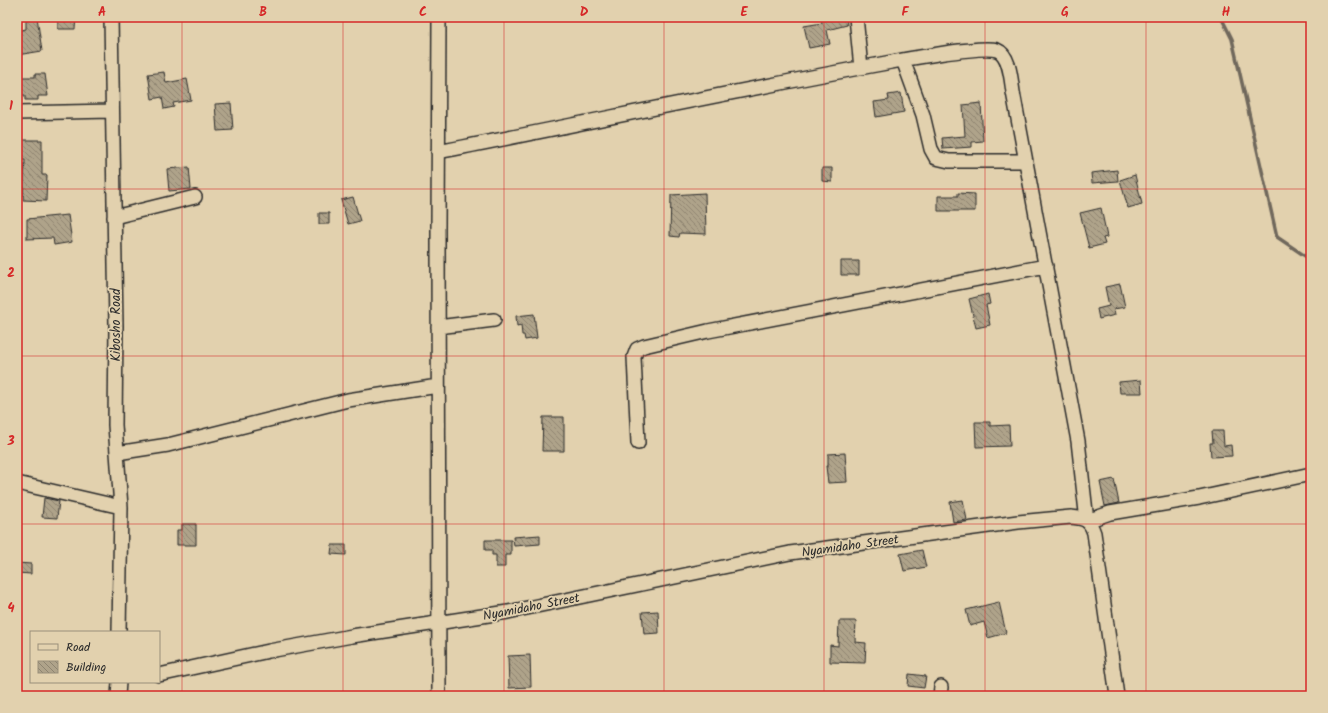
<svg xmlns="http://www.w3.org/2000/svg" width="1328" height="713" font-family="Kalam,sans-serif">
	<defs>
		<pattern id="building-back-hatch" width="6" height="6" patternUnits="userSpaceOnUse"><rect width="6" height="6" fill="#afa38a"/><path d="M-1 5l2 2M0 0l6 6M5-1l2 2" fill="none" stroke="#8f8571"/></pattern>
	</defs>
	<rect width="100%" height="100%" fill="#e2d1ae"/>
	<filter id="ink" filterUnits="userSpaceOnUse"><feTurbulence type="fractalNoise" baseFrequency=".025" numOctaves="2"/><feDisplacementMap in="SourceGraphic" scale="8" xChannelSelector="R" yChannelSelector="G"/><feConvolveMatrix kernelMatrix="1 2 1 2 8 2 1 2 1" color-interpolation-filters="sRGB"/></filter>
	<g filter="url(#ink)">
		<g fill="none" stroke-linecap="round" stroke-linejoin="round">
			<path stroke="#6f685c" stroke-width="3.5" d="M1221,17L1232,39L1277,237L1311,260"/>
		</g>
		<path fill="url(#building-back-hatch)" stroke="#2b2b2b" d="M26,17H37L42,51L17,55V31L26,29Z
			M58,17H76L75,29H58Z
			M821,17H846L847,25L827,30L830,44L809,48L804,26L822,23Z
			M164,72L166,83L187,79L191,100L173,103L174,107L164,109L162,97L152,99L148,74Z
			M35,74H45L48,96H38V100H25V95H17V77H35Z
			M901,93L904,112L876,117L874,102L889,100L888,95Z
			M231,103L233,130L217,131L215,104Z
			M981,103L983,141L972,142V147L943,149L942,138L965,136L963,105Z
			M18,140H42V175H47L46,201L23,200L25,160H18Z
			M189,167L191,189L169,191L167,169Z
			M822,168H832V182L822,181Z
			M1117,170L1118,181L1092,183L1091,173Z
			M1135,175L1142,204L1128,208L1120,180Z
			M705,193L706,234L680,233L679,237L670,236L671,195Z
			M958,193L975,194V211H938V196H958Z
			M353,197L360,221L348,224L341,200Z
			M1101,208L1107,237L1103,238L1105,244L1089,248L1080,213Z
			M319,213H329V224H319Z
			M68,215L72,242L54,245L53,238L27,239V219Z
			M841,261H859V275H841Z
			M1120,284L1125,307L1114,309L1115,315L1099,319L1097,309L1109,306L1105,287Z
			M988,294L990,304L986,305L990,325L976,328L969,299Z
			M534,314L537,338L525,340L524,335H522L521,325L517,326L516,316Z
			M1141,380L1142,393H1120L1119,382Z
			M543,417H564V451H542Z
			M975,422H990V426L1009,425L1010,446L976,447Z
			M1212,431H1223L1224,446L1231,445L1232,456L1211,457L1210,443H1213Z
			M845,453L847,482L828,483L826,466H828V454Z
			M1114,479L1119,503L1105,506L1100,482Z
			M44,498L59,501L57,518L42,517Z
			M963,500L967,520L953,522L950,502Z
			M182,524H196V545H177V530H182Z
			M540,535V544L514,546L513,537Z
			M485,540H511V555H505V567H496V555H492V550H485Z
			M332,545H346V555L331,554Z
			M922,550L926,567L904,571L900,554Z
			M17,563L31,564V574L17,573Z
			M999,602L1006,633L988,638L984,622L970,626L966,610Z
			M658,611L659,633L644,634L642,612Z
			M839,621H856L855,642L866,643L865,663L830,662V645L838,646Z
			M530,655L531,687L509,688L508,656Z
			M909,674L926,676L924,688L908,686Z"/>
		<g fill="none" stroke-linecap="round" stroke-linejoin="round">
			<g stroke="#2b2b2b" stroke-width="16">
				<path id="minor" d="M111,17L116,326L115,425L121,507L119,632
					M856,17L861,68
					M903,60L923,115L931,149L936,158L949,161H1025
					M17,113L112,111
					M438,152C586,123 733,91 881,64C901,60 981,45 997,50C1010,55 1011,80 1013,92L1078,441L1087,521L1110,513L1199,498L1311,474
					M114,217L195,197
					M438,327L494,320
					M638,443L634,357L637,349L644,346L708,331L1046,266
					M117,453L168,445L348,400L438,386
					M17,483L121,507
					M159,675L269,651L352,636L508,612L790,553L1018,522L1071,517C1084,518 1090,520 1094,533L1117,696
					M118,696L119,682
					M439,696L438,230L439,17
					M940,696L941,687"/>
			</g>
			<use href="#minor" stroke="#e2d1ae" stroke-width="13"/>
		</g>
	</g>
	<path fill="none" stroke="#d62828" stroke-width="1" stroke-opacity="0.55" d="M182,17V696M343,17V696M504,17V696M664,17V696M824,17V696M985,17V696M1146,17V696M17,189H1311M17,356H1311M17,524H1311"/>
	<g text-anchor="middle" stroke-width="3.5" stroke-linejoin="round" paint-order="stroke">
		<g font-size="13" fill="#2b2b2b" stroke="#e2d1ae">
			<text transform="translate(115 325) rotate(-90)" y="5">Kibosho Road</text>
			<text transform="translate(850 545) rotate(-8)" y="5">Nyamidaho Street</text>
			<text transform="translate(531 606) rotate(-11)" y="5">Nyamidaho Street</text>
		</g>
	</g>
	<rect width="1328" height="713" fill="none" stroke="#e2d1ae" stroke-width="44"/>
	<rect x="30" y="631" width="130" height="52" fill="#e2d1ae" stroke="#998f7a"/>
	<rect x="38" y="644" width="20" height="6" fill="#e2d1ae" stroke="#998f7a"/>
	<text x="66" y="651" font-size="12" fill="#2b2b2b">Road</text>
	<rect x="38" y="661" width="20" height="12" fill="url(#building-back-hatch)" stroke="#998f7a"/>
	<text x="66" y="671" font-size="12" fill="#2b2b2b">Building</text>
	<rect x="22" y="22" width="1284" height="669" fill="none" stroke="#d62828" stroke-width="1.5"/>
	<g font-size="13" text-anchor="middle" font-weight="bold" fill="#d62828">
		<text x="102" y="16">A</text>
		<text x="263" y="16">B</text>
		<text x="423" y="16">C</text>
		<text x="584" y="16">D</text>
		<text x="744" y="16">E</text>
		<text x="905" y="16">F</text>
		<text x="1065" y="16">G</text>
		<text x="1226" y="16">H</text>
		<text x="11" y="110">1</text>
		<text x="11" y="277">2</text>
		<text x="11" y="445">3</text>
		<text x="11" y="612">4</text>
	</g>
</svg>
